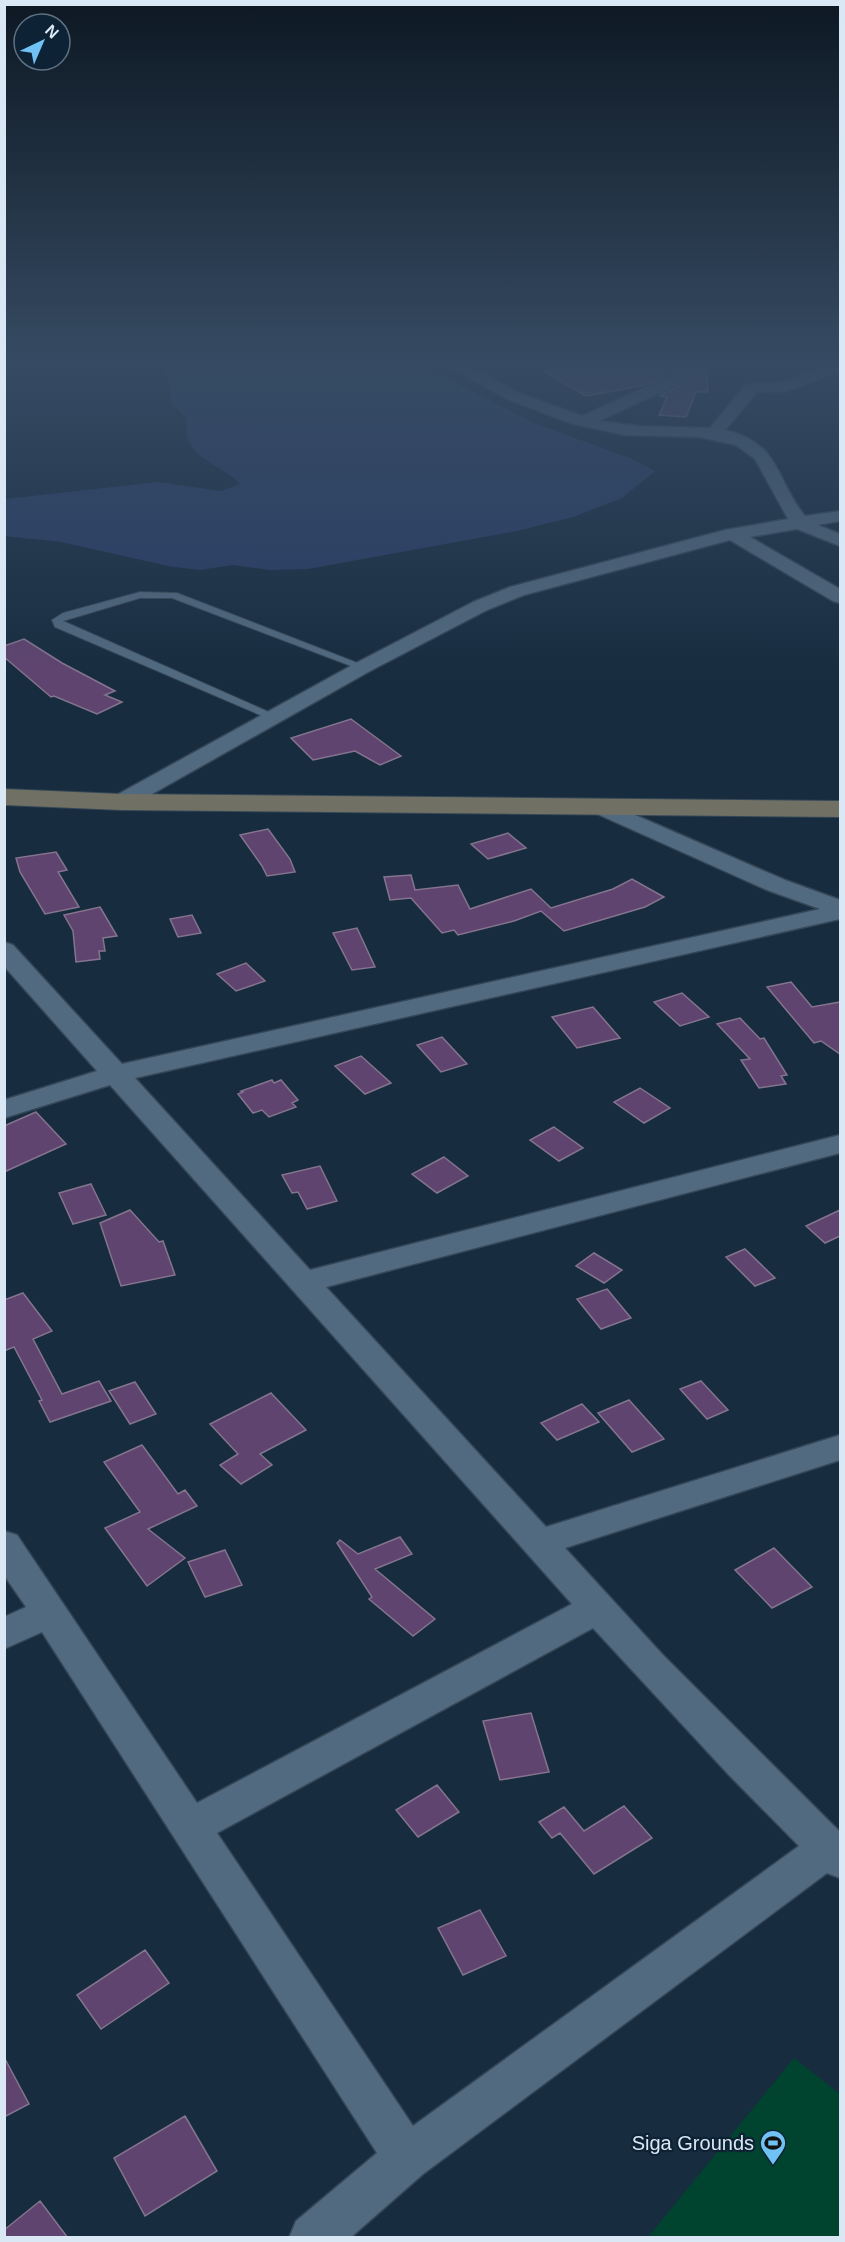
<svg xmlns="http://www.w3.org/2000/svg" width="845" height="2242" font-family="Helvetica,sans-serif">
	<rect width="100%" height="100%" fill="#172c3f"/>
	<path fill="#00432e" d="M794,2058L840,2094V2237H648Z"/>
	<path fill="#293c66" d="M160,363H417L534,423L632,459L655,471L622,498L573,517L517,531L308,569L269,570L234,565L199,570L168,566L61,542L5,536V499L158,482L221,491L240,484C226,468 193,459 187,437C186,431 187,424 187,418L171,403L169,382Z"/>
	<path fill="#5f446f" stroke="#84748e" stroke-width="1.5" d="M621,363H646L655,374L665,376L645,385L586,396L543,371Z
		M678,363H706L708,392H696L686,417L659,415L667,397L660,396L662,394L691,380L692,370Z
		M24,639L62,663L115,691L105,695L122,702L97,714L54,696L51,697L4,657V646Z
		M351,719L401,756L380,765L355,751L313,760L291,738Z
		M268,829L290,859L295,872L267,876L262,866L240,835Z
		M508,833L526,848L488,859L471,844Z
		M56,852L67,870L58,872L79,907L45,914L20,872L16,858Z
		M411,875L415,890L458,885L470,909L531,889L551,908L613,889L632,879L664,897L645,907L564,931L541,911L514,921L458,935L454,930L442,933L411,898L390,900L384,877Z
		M100,907L117,936L103,938L105,951H99L100,959L76,962L73,931L64,915Z
		M192,915L201,933L178,937L170,919Z
		M357,928L375,967L352,970L333,933Z
		M246,963L265,981L236,991L217,974Z
		M791,982L812,1007L840,1002V1054L821,1041L814,1043L767,987Z
		M682,993L709,1017L680,1026L654,1002Z
		M593,1007L620,1038L577,1048L552,1017Z
		M740,1018L760,1039L764,1038L787,1075L781,1076L786,1084L759,1088L741,1060L750,1059L717,1024Z
		M442,1037L467,1064L441,1072L417,1045Z
		M361,1056L391,1083L365,1094L335,1066Z
		M272,1080L274,1083L281,1080L298,1100L292,1103L296,1107L269,1117L262,1110L253,1113L238,1094L243,1092L241,1091Z
		M640,1088L670,1108L644,1123L614,1102Z
		M36,1112L66,1144L4,1172V1126Z
		M554,1127L583,1148L559,1161L530,1140Z
		M444,1157L468,1176L437,1193L412,1174Z
		M320,1166L337,1201L307,1209L298,1192L292,1193L282,1175Z
		M91,1184L106,1215L73,1224L59,1193Z
		M130,1210L159,1242L163,1241L175,1275L121,1286L100,1223Z
		M840,1210V1236L825,1243L806,1226Z
		M745,1249L775,1278L755,1286L726,1257Z
		M594,1253L622,1270L604,1283L576,1266Z
		M607,1289L631,1318L601,1329L577,1299Z
		M23,1293L52,1331L33,1339L62,1394L99,1381L111,1401L50,1422L39,1401L42,1400L14,1347L4,1351V1300Z
		M701,1381L728,1410L707,1419L680,1389Z
		M135,1382L156,1414L130,1424L109,1391Z
		M271,1393L306,1430L260,1454L272,1465L241,1484L220,1465L238,1454L210,1424Z
		M629,1400L664,1439L632,1452L598,1413Z
		M582,1404L599,1422L557,1440L541,1423Z
		M142,1445L178,1494L185,1490L197,1506L148,1529L185,1558L147,1586L105,1528L140,1512L104,1462Z
		M400,1537L412,1554L375,1569L435,1619L413,1636L369,1599L372,1597L337,1543L340,1540L358,1554Z
		M774,1548L812,1587L772,1608L735,1570Z
		M225,1550L242,1585L205,1597L188,1562Z
		M531,1713L549,1772L500,1780L483,1721Z
		M437,1785L459,1812L418,1837L396,1810Z
		M624,1806L652,1838L594,1874L560,1833L552,1838L539,1822L564,1807L584,1831Z
		M480,1910L506,1956L463,1975L438,1928Z
		M145,1950L169,1983L101,2029L77,1995Z
		M4,2057L29,2104L4,2117Z
		M185,2116L217,2171L145,2216L114,2158Z
		M40,2201L68,2238H4V2230Z"/>
	<g fill="none" stroke-linecap="round" stroke-linejoin="round">
		<g stroke="#354757" stroke-width="2">
			<path id="lane" d="M140,592L177,593L368,667L367,669H359L172,598H140L63,621L278,716V720L274,721L55,627L52,620L63,613Z"/>
		</g>
		<g stroke="#354757" stroke-width="3">
			<path id="street" d="M443,363H463L519,393L582,416L672,375L657,372L648,363C660,363 683,363 691,372L689,379L599,421L639,426L710,428L746,384L783,382L833,363H840V371L785,392H757L725,430C781,443 775,479 805,516L840,511V521L818,525L840,534V546L797,529L750,537L840,589V603L833,601L730,540L524,595L487,610L370,671L129,807L121,809L113,807L109,802L113,797L356,663L473,602L510,587L725,530L788,519L755,459L736,445L699,437L625,435L573,424L507,399Z
				M603,801L785,880L840,900V919L135,1078L310,1270L840,1135V1153L326,1287L546,1527L840,1435V1460L565,1548L662,1654L840,1832V1878L827,1873L423,2174L350,2238H289L296,2221L377,2153L42,1632L4,1649V1617L26,1607L4,1575V1531L17,1535L197,1803L572,1604L110,1085L4,1118V1100L97,1071L4,966V942L13,945L122,1064L820,909L767,890L595,813L591,808L595,803ZM593,1628L728,1774L799,1846L413,2126L217,1833Z"/>
		</g>
		<g stroke="#354757" stroke-width="2">
			<path id="secondary" d="M4,789L121,794L840,801V817L121,810L4,805Z"/>
		</g>
		<use href="#lane" fill="#526a80" fill-rule="evenodd"/>
		<use href="#street" fill="#526a80" fill-rule="evenodd"/>
		<use href="#secondary" fill="#707164" fill-rule="evenodd"/>
	</g>
	<linearGradient id="sky" x2="0" y2="1"><stop stop-color="#0d1823"/><stop offset="0.54" stop-color="#364b63"/><stop offset="1" stop-color="#364b63" stop-opacity="0"/></linearGradient>
	<rect width="845" height="677" fill="url(#sky)"/>
	<defs>
		<g id="stadium-pin" transform="scale(1.35)"><path d="M0 17L-7.5 6A9.5 9.5 0 1 1 7.5 6Z" fill="#70c1f4" stroke="#0d2235"/><path d="M0-5a6.5 5 0 1 0 0 10a6.5 5 0 1 0 0-10ZM-3.5-1.8h7v3.6h-7Z" fill="#111"/></g>
	</defs>
	<g fill-rule="evenodd">
		<use href="#stadium-pin" x="773" y="2143"/>
	</g>
	<g text-anchor="middle" stroke-width="4.5" stroke-linejoin="round" paint-order="stroke">
		<g font-size="20" fill="#dae7f4" stroke="#0d2235" text-anchor="end">
			<text x="754" y="2150">Siga Grounds</text>
		</g>
	</g>
	<rect width="845" height="2242" fill="none" stroke="#dae7f4" stroke-width="12"/>
	<g transform="translate(42 42) rotate(44)"><circle r="28" fill="#0d2235" stroke="#5f7181" stroke-width="1.5"/>
	<path d="M0-4.5L10 22L0 15L-10 22Z" fill="#70c1f4"/>
	<text y="-9" font-size="16" font-weight="bold" text-anchor="middle" fill="#dae7f4">N</text>
	</g>
</svg>
